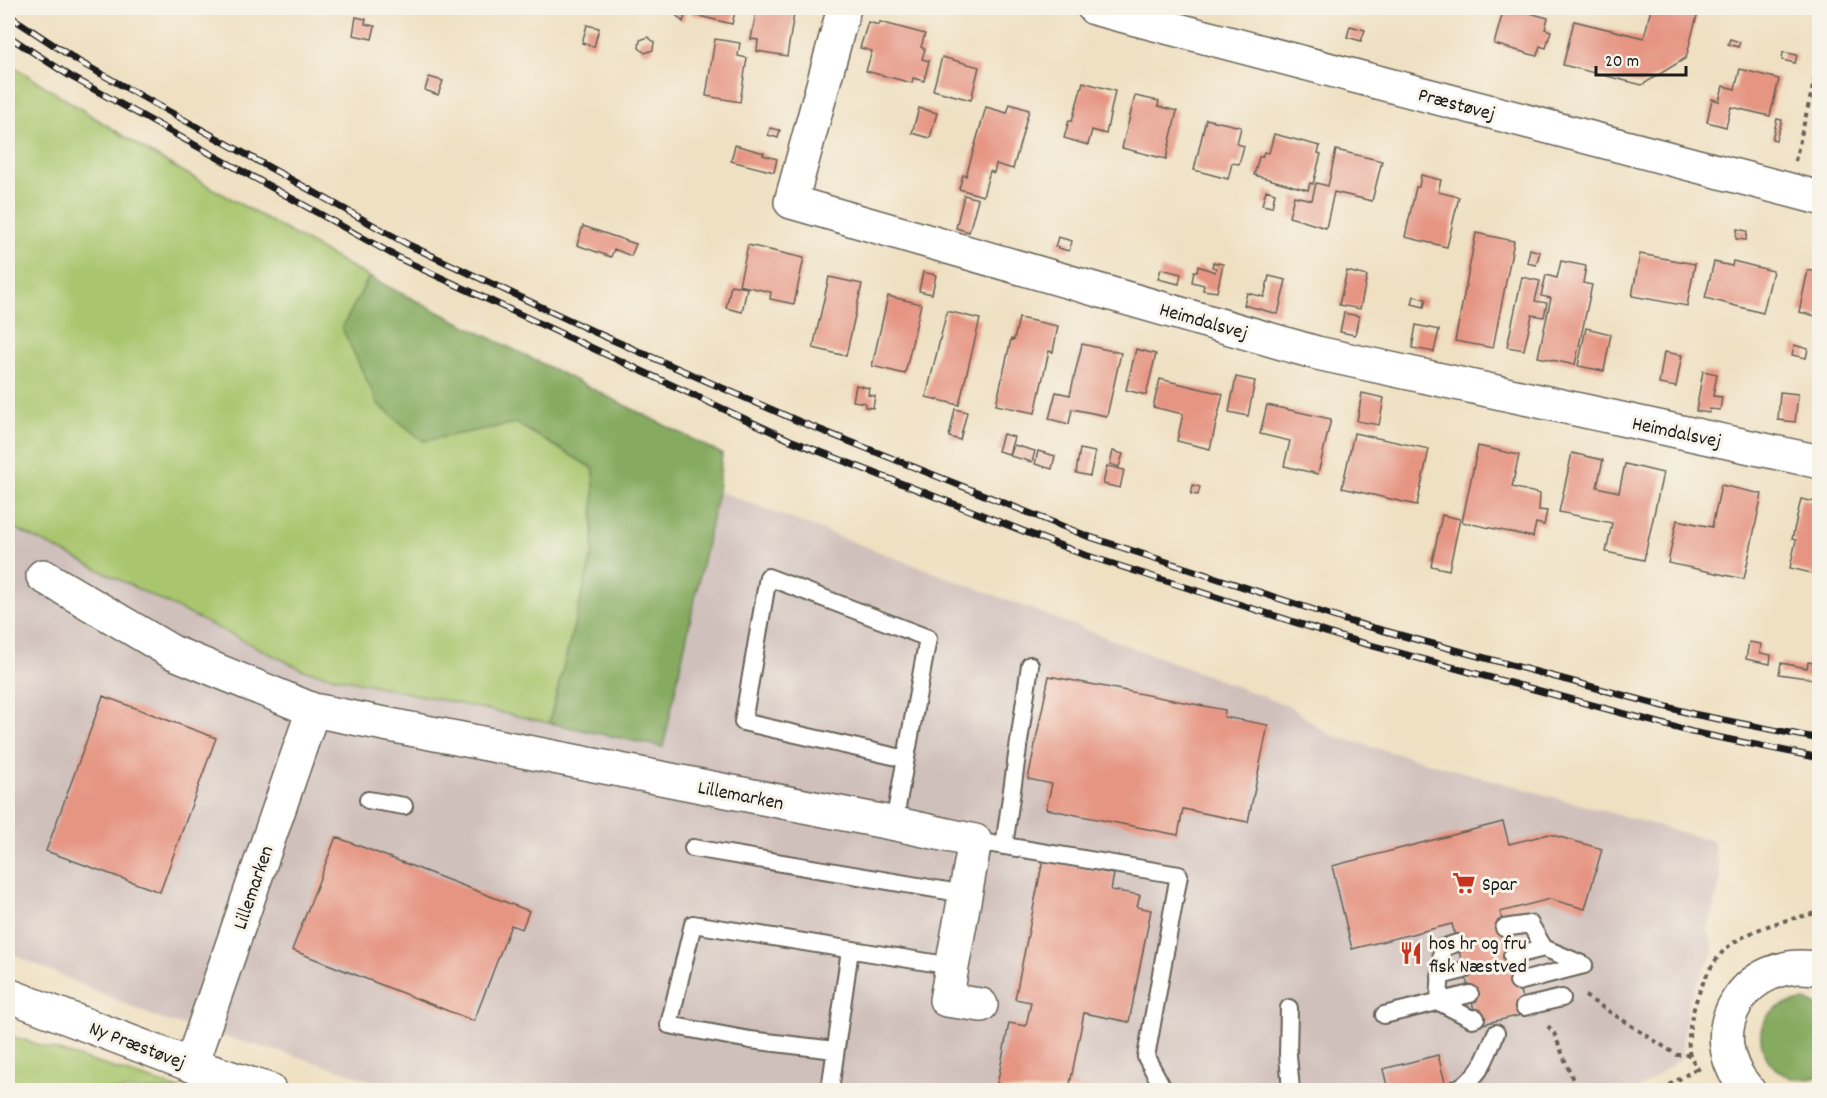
<svg xmlns="http://www.w3.org/2000/svg" width="1827" height="1098" font-family="Dekko,sans-serif">
	<rect width="100%" height="100%" fill="#f7f3e8"/>
	<filter id="ink" filterUnits="userSpaceOnUse"><feTurbulence type="fractalNoise" baseFrequency=".0167" numOctaves="2"/><feDisplacementMap in="SourceGraphic" scale="12" xChannelSelector="R" yChannelSelector="G"/><feConvolveMatrix kernelMatrix="1 2 1 2 8 2 1 2 1" color-interpolation-filters="sRGB"/></filter>
	<filter id="wash" filterUnits="userSpaceOnUse"><feTurbulence type="fractalNoise" baseFrequency=".008" numOctaves="4" result="noise"/><feDisplacementMap in="SourceGraphic" scale="24" xChannelSelector="R" yChannelSelector="G"/><feGaussianBlur stdDeviation="1.35" result="paint"/><feColorMatrix in="noise" values="0 0 0 0 0 0 0 0 0 0 0 0 0 0 0 0 0 1.4 0 .05"/><feComposite in="paint" operator="in"/></filter>
	<g filter="url(#wash)">
		<rect width="100%" height="100%" fill="#efe0c2"/>
		<path fill="#d0c0bc" d="M718,491L1291,707L1329,735L1713,841L1721,879L1708,929L1714,951L1689,999L1680,1059L1637,1090H400L296,1056L160,1019L8,952V525L303,670L663,747Z"/>
		<path fill="#a9c66e" stroke="#627145" stroke-width="1.5" d="M8,63L152,154L369,277L342,328L423,441L516,423L594,469L593,552L549,723L303,670L8,525Z
			M8,1035L183,1090H8Z"/>
		<path fill="#86ab61" stroke="#51643e" stroke-width="1.5" d="M369,277L722,454L718,491L663,747L549,723L593,552L594,469L516,423L423,441L378,404L342,328Z
			M1806,1001L1819,1006V1076C1764,1098 1728,1003 1806,1001Z"/>
		<g id="blocks">
			<path fill="#e69583" d="M665,8H687L683,22L671,10Z
				M693,8H736L732,24L691,14Z
				M757,8H795L787,56L757,51L758,40L751,39Z
				M1504,8H1527L1526,12L1548,18L1545,29L1551,31L1546,48L1540,46L1537,56L1494,44Z
				M1651,8H1699L1686,58L1642,85L1563,65L1574,21L1644,38Z
				M356,17L366,19L365,24L375,26L372,39L353,35Z
				M868,22L879,25L880,22L925,34L921,47L925,49L922,59L929,61L924,81L913,78L912,83L866,71L872,51L860,48Z
				M587,25L599,28L594,47L582,43Z
				M1350,26L1365,30L1361,41L1347,37Z
				M648,37L654,42L653,50L645,53L639,48L640,40Z
				M715,39L740,43L738,56L747,58L740,102L706,96Z
				M1730,39L1740,42L1738,47L1728,44Z
				M1783,52L1797,55L1795,63L1782,60Z
				M942,57L979,67L971,100L933,90Z
				M1740,69L1779,79L1770,116L1731,107L1726,127L1707,122L1712,99L1719,101L1723,86L1735,89Z
				M429,77L443,81L438,95L425,90Z
				M1083,82L1115,91L1106,134L1092,130L1088,145L1064,138L1069,120L1072,121Z
				M1135,96L1159,101L1158,106L1177,111L1166,159L1122,148Z
				M1010,104L1029,110L1013,169L996,164L994,173L990,171L983,196L959,189L963,175L966,176L986,107L1007,113Z
				M919,108L937,113L930,138L912,133Z
				M1206,119L1241,127L1237,144L1244,146L1239,164L1232,163L1228,179L1194,170Z
				M1777,119L1782,120L1776,140L1772,139Z
				M770,128L780,130L778,138L768,135Z
				M1274,134L1320,146L1318,153L1321,154L1313,184L1310,183L1308,190L1254,175L1259,157H1262L1264,152L1269,153Z
				M735,145L764,153L763,155L777,159L774,172L731,161Z
				M1336,150L1382,161L1372,201L1334,192L1326,228L1289,217L1294,196L1312,200L1316,183L1328,186Z
				M1421,175L1441,180L1438,192L1459,197L1447,247L1405,237L1416,187H1419Z
				M1266,190L1275,193L1272,207L1262,205Z
				M964,195L978,199L969,232L956,228Z
				M583,226L636,244L631,256L614,249L611,257L577,245Z
				M1737,229L1747,231L1746,240L1736,239Z
				M1476,233L1514,241L1493,348L1455,341Z
				M1058,237L1072,241L1069,251L1055,247Z
				M748,245L804,258L794,304L770,299L771,292L739,285Z
				M1530,249L1540,252L1536,265L1527,263Z
				M1640,254L1695,264L1687,306L1632,296Z
				M1561,261L1586,266L1583,283L1592,285L1575,365L1538,357L1551,298L1541,296L1546,275L1557,278Z
				M1733,261L1773,271L1763,313L1705,298L1714,262L1732,266Z
				M1213,262L1223,264L1217,292L1203,290L1204,285L1192,282L1194,271H1197L1198,266L1215,272L1216,268L1212,267Z
				M1161,269L1181,274L1179,284L1158,279Z
				M1808,270L1820,273V317L1799,312Z
				M1347,271L1367,276L1360,309L1339,305Z
				M923,272L936,275L932,294L919,291Z
				M1269,276L1286,280L1278,314L1244,305L1247,293L1264,297Z
				M829,277L862,284L846,356L813,348Z
				M1522,277L1540,281L1535,301L1547,303L1544,317L1532,315L1524,350L1507,347Z
				M731,285L747,288L742,312L726,308Z
				M888,296L921,304L905,374L872,366Z
				M1414,296L1426,299L1424,307L1412,304Z
				M947,311L980,319L959,405L926,397Z
				M1344,313L1359,316L1355,335L1340,332Z
				M1019,318L1058,326L1053,352L1049,351L1035,413L996,405L1011,339L1014,340Z
				M1416,325L1439,330L1434,352L1412,348Z
				M1586,328L1611,334L1604,371L1578,366Z
				M1082,344L1121,353L1107,416L1072,409L1069,424L1049,419L1056,392L1070,395Z
				M1794,345L1808,349L1806,358L1792,355Z
				M1136,349L1156,354L1146,395L1126,390Z
				M1664,352L1682,355L1676,387L1659,384Z
				M1703,371L1717,374L1713,396L1722,397L1720,410L1710,409L1709,413L1696,411Z
				M1236,377L1255,381L1248,416L1229,412Z
				M1160,379L1223,394L1210,449L1177,441L1183,414L1153,407Z
				M856,385L869,388L868,395L875,396L873,408L865,407V403L853,401Z
				M1780,392L1798,394L1795,422L1778,420Z
				M1362,393L1384,398L1379,425L1357,421Z
				M1267,405L1331,419L1318,474L1284,466L1290,441L1260,434Z
				M955,409L967,412L960,440L949,437Z
				M1354,433L1429,449L1417,505L1342,488Z
				M1003,434L1014,437L1009,454L998,451Z
				M1014,445L1035,451L1032,462L1010,456Z
				M1478,446L1519,455L1512,487L1540,494L1539,510L1547,511L1544,525L1536,523L1533,537L1462,522Z
				M1080,449L1095,452L1090,476L1076,473Z
				M1038,451L1055,456L1052,469L1035,464Z
				M1113,451L1123,454L1119,467L1110,464Z
				M1572,453L1603,460L1597,487L1619,492L1625,464L1663,473L1644,560L1606,552L1612,523L1559,512Z
				M1107,466L1124,470L1120,488L1103,484Z
				M1193,485L1200,487L1198,495L1191,494Z
				M1721,485L1762,494L1744,579L1668,563L1677,520L1712,527Z
				M1801,499L1820,503V575L1790,568L1796,540L1792,539Z
				M1442,515L1460,519L1449,570L1431,566Z
				M1749,642L1761,644L1760,653L1771,655L1770,664L1746,659Z
				M1808,662L1820,664V680L1779,674L1781,663L1807,668Z
				M1049,676L1225,710L1224,717L1268,725L1248,822L1183,809L1178,835L1046,809L1052,784L1028,779Z
				M103,696L216,738L160,892L46,851Z
				M1503,822L1509,844L1549,834L1602,849L1585,909L1550,899L1500,912L1526,1014L1478,1025L1452,924L1352,949L1332,866Z
				M336,837L529,911L522,929L511,925L474,1021L292,950Z
				M1043,860L1114,874L1111,890L1140,895L1137,907L1151,910L1129,1022L1084,1013L1070,1084L1096,1090H996L1009,1023L1026,1026L1031,1002L1015,999Z
				M1438,1055L1447,1090H1388L1383,1069Z"/>
		</g>
	</g>
	<g filter="url(#ink)">
		<use href="#blocks" fill-opacity="0" stroke="#666156" stroke-width="1.5"/>
		<g fill="none" stroke-linecap="round" stroke-linejoin="round">
			<g stroke="#666156" stroke-width="20">
				<path id="lane" d="M368,800L404,806
					M894,823L928,638L768,577L743,722L906,759
					M975,841L1179,875L1146,1057L1164,1090
					M1004,846L1030,665
					M693,848L965,894
					M1504,928L1530,924L1544,948
					M1457,943L1442,948L1439,1002L1472,1019L1476,1018
					M1512,956L1544,948L1584,965
					M1440,976L1464,970
					M1518,982L1584,965
					M1524,1007L1562,998
					M1289,1008L1288,1055L1291,1090
					M1384,1015L1470,994
					M835,1050L750,1040L669,1025L693,924L952,966
					M830,1090L850,950
					M1454,1090C1481,1078 1485,1059 1496,1033"/>
			</g>
			<g stroke="#666156" stroke-width="36">
				<path id="street" d="M844,8L791,202L1317,353L1820,462
					M1094,8L1820,198
					M43,576L172,652L313,710
					M191,1065L313,710L901,825L975,841L946,1000L981,1005"/>
			</g>
			<g stroke="#666156" stroke-width="36">
				<path id="secondary" d="M8,995L191,1065L269,1090
					M1748,1090C1696,1033 1745,954 1820,969"/>
			</g>
			<path stroke="#666156" stroke-width="4" stroke-dasharray="4.5 4.5" stroke-linecap="butt" d="M1795,161L1820,57
				M1585,996L1677,1055H1690
				M1548,1026L1554,1033L1577,1090
				M1699,1071C1696,1065 1690,1057 1689,1051C1686,1019 1705,961 1733,943C1761,925 1787,920 1820,912
				M1662,1090L1697,1068"/>
			<use href="#lane" stroke="#fff" stroke-width="16"/>
			<use href="#street" stroke="#fff" stroke-width="33"/>
			<use href="#secondary" stroke="#fff" stroke-width="33"/>
			<g stroke="#1c1c1c" stroke-width="7">
				<path id="rail" d="M8,15L78,61L409,245L599,334L798,421L1087,536L1348,621L1693,714L1820,739
					M8,36L70,76L403,260L790,440L1082,554L1344,638L1692,732L1820,758"/>
			</g>
			<use href="#rail" stroke="#f7f3e8" stroke-width="4.5" stroke-dasharray="14" stroke-linecap="butt"/>
		</g>
	</g>
	<defs>
		<g id="supermarket-bare" transform="scale(1.8)"><path d="M-6-5.5h2.5l.6 2H6L4.5 2H-2.5L-4.4-4H-6ZM-1.5 3.2a1.3 1.3 0 1 0 .1 0ZM3 3.2a1.3 1.3 0 1 0 .1 0Z" fill="#c8321e" stroke="#f7f3e8" stroke-width="2.5" paint-order="stroke"/></g>
		<g id="restaurant-bare" transform="scale(1.8)"><path d="M-5-6h1v4h1v-4h1v4h1v-4h1v5L-1.5 .5V6h-2V.5L-5-1ZM5-6V6H3V1.5H1.5Q1.5-4 5-6Z" fill="#c8321e" stroke="#f7f3e8" stroke-width="2.5" paint-order="stroke"/></g>
	</defs>
	<g fill-rule="evenodd">
		<use href="#supermarket-bare" x="1464" y="883"/>
		<use href="#restaurant-bare" x="1411" y="953"/>
	</g>
	<g text-anchor="middle" stroke-width="6" stroke-linejoin="round" paint-order="stroke">
		<g font-size="20" fill="#1c1c1c" stroke="#f7f3e8">
			<text transform="translate(1457 103) rotate(15)" y="7">Præstøvej</text>
			<text transform="translate(1204 320) rotate(16)" y="7">Heimdalsvej</text>
			<text transform="translate(1677 431) rotate(12)" y="7">Heimdalsvej</text>
			<text transform="translate(741 794) rotate(11)" y="7">Lillemarken</text>
			<text transform="translate(252 887) rotate(-71)" y="7">Lillemarken</text>
			<text transform="translate(138 1044) rotate(21)" y="7">Ny Præstøvej</text>
		</g>
		<g font-size="20" fill="#1c1c1c" stroke="#f7f3e8" text-anchor="start">
			<text x="1482" y="890">Spar</text>
			<text x="1429" y="949">hos hr og fru<tspan x="1429" dy="23">fisk Næstved</tspan></text>
		</g>
	</g>
	<rect width="1827" height="1098" fill="none" stroke="#f7f3e8" stroke-width="30"/>
	<path d="M1596 66v9h90v-9" fill="none" stroke="#1c1c1c" stroke-width="3"/>
	<text x="1605" y="66" font-size="18" fill="#1c1c1c" stroke="#f7f3e8" stroke-width="4.5" paint-order="stroke">20 m</text>
</svg>
